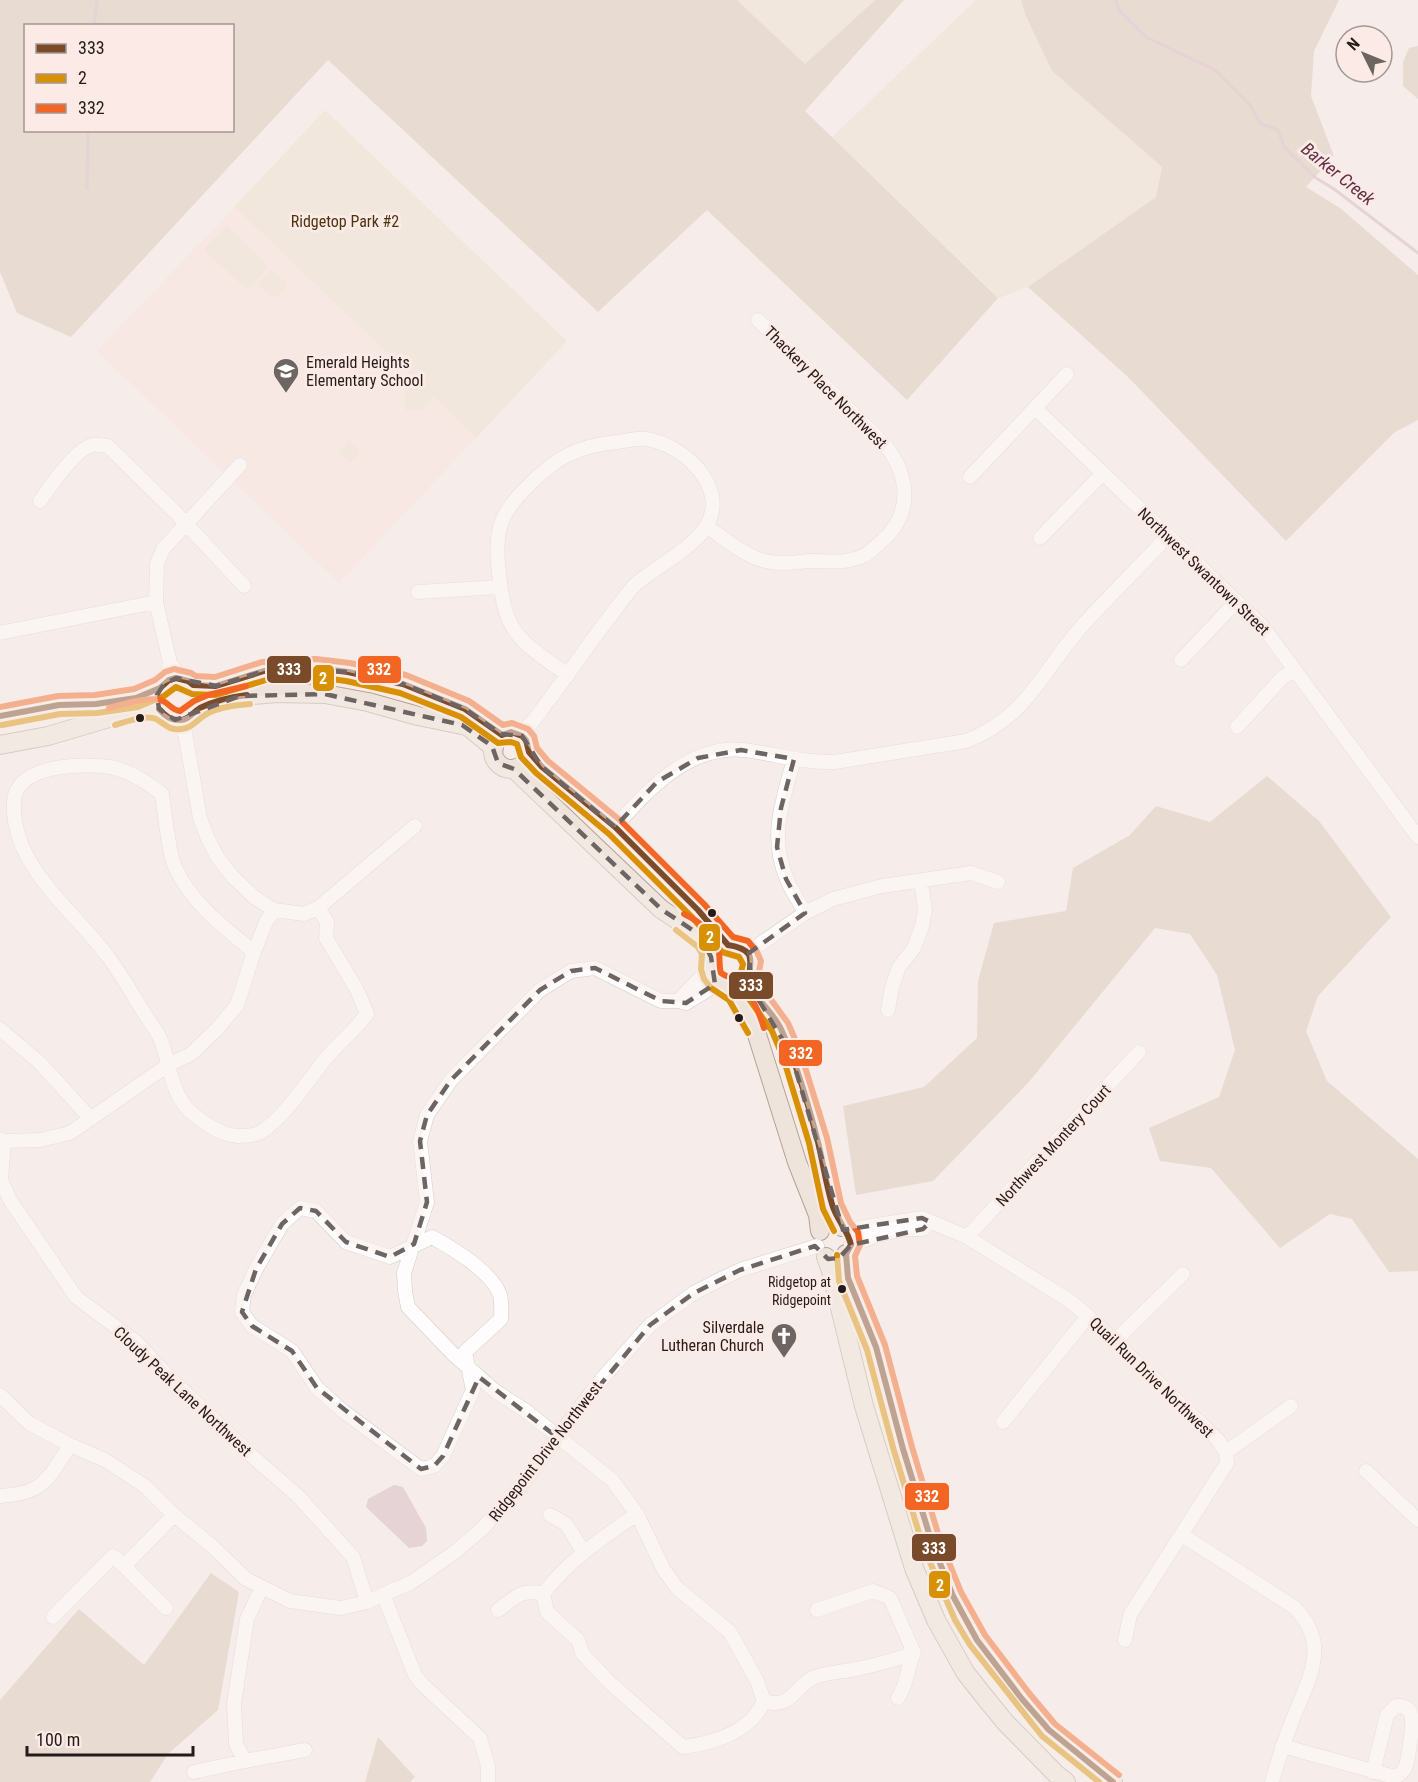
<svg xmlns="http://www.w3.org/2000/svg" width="1418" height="1782" font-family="'Roboto Condensed',sans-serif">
	<rect width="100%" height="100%" fill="#f6edea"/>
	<path fill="#fbe2dc" d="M234,207L476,438L339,583L97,351Z"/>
	<path fill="#eee0ce" d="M737,0H875L805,64Z
		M976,0H1021L1025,14L1052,71L1162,167L1156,197L1028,287L999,298L832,137Z
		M325,110L567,341L476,438L427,391L433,398L422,410H405V389L424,388L234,207Z
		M227,226L268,265V268L249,288H245L205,251V247Z
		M272,269L288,285L278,297L269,295L257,284Z
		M349,441L360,451L350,463L338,452Z"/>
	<path fill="#d6c6b5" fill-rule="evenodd" d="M0,0H737L805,64L875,0H904L805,111L998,298L907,400L707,210L598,312L328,60L71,337L17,313L0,272ZM26,26H232V130H26Z
		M1021,0H1339L1314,51L1311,96L1334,156L1306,187L1340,208L1418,275V420L1395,432L1286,541L1129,378L1028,287L1156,197L1162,167L1052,71L1025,14Z
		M1418,46V99L1403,86V62L1409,48Z
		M1267,776L1319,821L1391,917L1318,996L1306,1031L1327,1081L1418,1159V1271L1389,1272L1352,1219L1330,1214L1280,1248L1211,1168L1160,1161L1149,1128L1219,1097L1235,1050L1217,975L1190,934L1155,928L1028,1083L933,1181L856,1195L843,1106L924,1087L977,1038L978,981L994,923L1066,911L1073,868L1130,835L1156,806L1210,822Z
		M211,1573L239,1592L218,1710L168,1754L150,1782H0V1700L79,1609L144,1665Z
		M378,1737L415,1777L410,1782H365Z"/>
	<path fill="#d0b3bc" d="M394,1485L403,1487L426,1528L427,1541L422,1546L409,1548L366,1507L368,1499Z"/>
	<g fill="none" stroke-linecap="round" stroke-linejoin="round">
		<path stroke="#d0b3bc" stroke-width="3" d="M1116,0L1118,9L1146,37L1215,70L1250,105L1261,124L1278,130L1284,147L1316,178L1334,189L1418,253
			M94,26L97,0
			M87,189L88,130"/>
		<g stroke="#d4cbc7" stroke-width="15">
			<path id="minor" d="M1035,408L1263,627L1418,837
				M970,477L1067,374
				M40,501C49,488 77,447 93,445C97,444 104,446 108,446L177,514L244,586
				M706,526C724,538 744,556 765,561C781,565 796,562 811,561C830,561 842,564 861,557C869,554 876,546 883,540C913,513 909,476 886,446L758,320
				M1040,538L1103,473
				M418,592L500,587
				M0,633L156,602
				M1181,660L1237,601
				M182,679L170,663L156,602L157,564L163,549L240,465
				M164,684L170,663
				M190,716L185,733L200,818L208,839L218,858L232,876L254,897L274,910
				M172,719L185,733
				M1237,727L1283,677L1295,670
				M511,732C516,731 524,729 528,726C536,720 542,708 548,701C572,670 593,637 618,606C624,598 630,589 638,582C658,566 691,549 705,528C732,488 682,443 645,439C636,438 626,441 617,442C577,446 555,458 527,487C502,512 495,527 498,563C504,631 513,637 568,675
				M794,759C783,801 769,834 786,877C790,889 799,901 805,913
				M615,827C647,790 690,744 744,750C775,754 804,763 835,762L966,741C1027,718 1042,671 1082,626C1110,595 1140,566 1168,536
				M741,947H756
				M254,952C225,928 191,903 175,867C168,851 165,813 162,794C148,783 128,770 110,767C83,763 15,764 14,802C11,867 74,910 109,958C123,977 135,999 148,1019C152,1025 157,1031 160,1038C170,1061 169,1085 185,1106C195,1118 223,1137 239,1136C246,1136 256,1135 261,1132C286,1116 308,1080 327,1057C340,1042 355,1030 367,1014L357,990L326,938L327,922L318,908
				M750,957L756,947L763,942L805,913L833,899L882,886L971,873L998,882
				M719,983L686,1003L678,1001H661L595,968L571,971L540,990L451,1080L427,1115L420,1141L427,1202L404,1273L405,1291L408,1307L453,1354L495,1391L526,1411L612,1480L637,1514L664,1570L677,1588L730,1632L757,1681L764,1701
				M678,1001L710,968
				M888,1010L892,987L899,967L914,948L922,926L925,910L921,881
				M0,1029L40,1063L91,1119
				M0,1139L4,1141L40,1140L70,1133L168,1065L191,1054L218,1028L237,1005L254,952L266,922L274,910L304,914L318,908L415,826
				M4,1141L1,1180L10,1200L76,1297L136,1342L171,1379L252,1456L298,1496L353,1557L367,1602
				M300,1208L316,1211L346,1242L390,1257L432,1237C452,1248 492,1272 500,1295C502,1301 501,1312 501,1319L465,1352L473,1390L443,1456L434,1466L421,1469L343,1411L317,1388L292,1351L252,1326L242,1312L244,1295L256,1269L282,1224Z
				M846,1230L922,1218L967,1237L1070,1301L1088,1316L1218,1440L1226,1452L1227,1463L1130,1615L1125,1640
				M967,1237L1139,1052
				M851,1245L878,1235L905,1229H923L930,1222
				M1115,1341L1183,1274
				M0,1395L29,1423L70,1445L105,1460L145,1486L174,1515L212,1546L246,1579L290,1601L340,1608L367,1602L412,1582L455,1552L483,1528L523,1483L601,1380L650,1325L694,1293L719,1280L740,1270L817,1246
				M1003,1422L1088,1316
				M1226,1452L1291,1406
				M1366,1471L1418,1520
				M0,1496C45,1493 47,1480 70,1445
				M637,1514C602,1538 569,1560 543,1594L547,1612L578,1640L582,1653L608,1681L683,1747C714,1743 751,1732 764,1701
				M550,1515L566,1524L583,1551
				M1182,1535L1294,1607C1332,1644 1308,1680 1292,1721C1284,1741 1278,1761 1272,1782
				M124,1566L166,1608
				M262,1587L247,1619L234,1704L236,1744L245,1761L305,1750
				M383,1594L415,1675L422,1684L480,1738L488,1766V1782
				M498,1610C515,1598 521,1588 543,1594
				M817,1610L873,1591L890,1598L914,1653C906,1669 909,1682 898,1698
				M53,1617L113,1556L124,1566L174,1515
				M764,1701C793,1710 794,1685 815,1677C826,1673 839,1672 851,1670C872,1666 894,1660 914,1653
				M1282,1746L1395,1777C1399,1775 1403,1773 1405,1768C1408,1761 1409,1751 1410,1743C1412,1729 1418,1704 1396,1706L1387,1715L1373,1772
				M194,1772L245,1761"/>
		</g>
		<g stroke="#b5a293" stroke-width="20">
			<path id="major" d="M157 699a21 21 0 1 1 42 0a21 21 0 1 1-42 0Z
				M193,685C201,685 209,686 216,686C235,685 254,672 273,669C332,662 412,681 464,709C478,716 490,726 502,735
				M197,709L240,696L277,693L325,694L368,702L418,716L462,725L469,727L494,748
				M0,716L59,705L113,702L136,698L160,688
				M493 751a18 18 0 1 1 36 0a18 18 0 1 1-36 0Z
				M0,745L48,736L129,712L159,709
				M529,752L548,773L576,793L615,827L698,910L728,945
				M514,769L661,909L700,935L711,957
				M710 966a21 21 0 1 1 42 0a21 21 0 1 1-42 0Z
				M749,976L751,987L780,1027L791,1054L818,1141L832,1206L842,1227
				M730,987L753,1022L797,1162L818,1215L820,1231
				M846,1254L848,1278L876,1347L903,1449L932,1543L963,1616L977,1640L1000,1670L1049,1730L1113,1782
				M826,1257L831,1271L864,1406L914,1568L936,1620L965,1672L983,1695L1005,1722L1056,1774L1066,1782"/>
		</g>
		<use href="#minor" stroke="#fefcfc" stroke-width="14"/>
		<use href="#major" stroke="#eee4dc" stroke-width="18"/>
		<g stroke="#fbeae5" stroke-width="10">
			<path id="bus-1" d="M159,709C164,715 171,721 180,720C189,720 193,712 200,708C214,701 231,697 247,695
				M0,716L59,705L96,704L136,698L160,688L169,680L176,678L188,681L193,685L216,686L264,671L316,668L348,672L403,684L465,709L502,735L511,732L522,736L526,740L529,752L542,767L615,827L698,910L728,945C766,951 742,969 752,989C760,1003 774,1014 781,1029C796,1062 809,1107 818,1142C823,1163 826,1184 832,1204C836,1219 848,1230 851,1245L846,1254L848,1278L876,1347L903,1449L932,1543L953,1596L977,1640L1022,1699L1049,1730L1113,1782"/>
		</g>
		<g stroke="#fbeae5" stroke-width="10">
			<path id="bus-2" d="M2,725L60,714L97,713L138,707L164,696L176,687L192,694L216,695L266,680L316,677L346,681L400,693L461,717L498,743L511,742L517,744L521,757L536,773L609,834L691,916L722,952L739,957L743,964L740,976L743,991L772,1031L783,1057L809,1143L823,1209L834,1231
				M115,725C126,722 146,714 156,719C165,724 170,731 181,729C192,728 196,721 205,715C217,707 236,705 250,704
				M676,930L698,947L702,954L701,969L704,979L711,988L729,1000L748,1033
				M837,1255L839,1281L867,1350L894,1451L923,1546L955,1620L970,1645L1042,1736L1099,1782"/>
		</g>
		<g stroke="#fbeae5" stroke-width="10">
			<path id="bus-3" d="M0,707L58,696L95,695L134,689L155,680L165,672L174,669L191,673L196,676L215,677L262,662L316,659L350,663L406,675L469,701L503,725L512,723L528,729L534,736L537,748L548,761L621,821L704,904L733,937L748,941L757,952L761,961L758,976L759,983L788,1023L800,1051L827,1138L841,1203L850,1222L858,1232L860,1245L855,1256L857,1276L885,1345L912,1447L940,1540L961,1592L985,1635L1029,1693L1055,1724L1119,1775
				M109,708C121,705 151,695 163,701C170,704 171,710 180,711L194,701L208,695L246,686
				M684,914C701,922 715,934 719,953C720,960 719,967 721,973C725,976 729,977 734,979C749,988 759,1012 764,1028"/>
		</g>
		<use href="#bus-1" stroke="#7a4b2a" stroke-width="6"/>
		<use href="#bus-2" stroke="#d89104" stroke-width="6"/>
		<use href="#bus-3" stroke="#f26522" stroke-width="6"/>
	</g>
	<path d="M0 0H1418V1782H0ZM295,668L348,672L403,684L465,709L501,734L522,736L542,767L615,827L657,782L698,758L741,750L794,759L781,808L777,847L786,879L805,913L749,953L751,987L791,1054L843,1230L922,1218L930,1222L923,1229L851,1245L839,1258L828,1259L815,1246L740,1270L694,1293L650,1325L557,1437L479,1377L443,1456L434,1466L421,1469L317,1388L292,1351L252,1326L242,1312L256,1269L282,1224L300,1208L316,1211L346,1242L390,1257L414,1244L427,1202L420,1141L427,1115L451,1080L540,990L571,971L595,968L661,1001L686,1003L715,984L711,957L700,935L661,909L514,769L498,763L492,746L462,725L325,694L240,696L175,720L159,709L157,695L164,684L176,678L216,686L264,671Z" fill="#f6edea" fill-opacity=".55" fill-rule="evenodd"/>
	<path fill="none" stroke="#6e6462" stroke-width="4.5" stroke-dasharray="12 8" stroke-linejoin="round" d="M295,668L348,672L403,684L465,709L501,734L522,736L542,767L615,827L657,782L698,758L741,750L794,759L781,808L777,847L786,879L805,913L749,953L751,987L791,1054L843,1230L922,1218L930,1222L923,1229L851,1245L839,1258L828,1259L815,1246L740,1270L694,1293L650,1325L557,1437L479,1377L443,1456L434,1466L421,1469L317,1388L292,1351L252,1326L242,1312L256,1269L282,1224L300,1208L316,1211L346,1242L390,1257L414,1244L427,1202L420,1141L427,1115L451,1080L540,990L571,971L595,968L661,1001L686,1003L715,984L711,957L700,935L661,909L514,769L498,763L492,746L462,725L325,694L240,696L175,720L159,709L157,695L164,684L176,678L216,686L264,671Z"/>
	<defs>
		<g id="school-pin" transform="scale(1.35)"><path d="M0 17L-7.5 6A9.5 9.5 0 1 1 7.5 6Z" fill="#6e6462" stroke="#fbeae5"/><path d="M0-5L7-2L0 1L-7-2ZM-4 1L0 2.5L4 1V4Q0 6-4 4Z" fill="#fff"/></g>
		<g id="church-pin" transform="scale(1.35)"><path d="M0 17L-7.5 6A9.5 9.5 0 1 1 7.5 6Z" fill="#6e6462" stroke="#fbeae5"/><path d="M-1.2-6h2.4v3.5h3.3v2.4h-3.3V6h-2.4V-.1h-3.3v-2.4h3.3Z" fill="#fff"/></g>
	</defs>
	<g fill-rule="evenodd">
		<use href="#school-pin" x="286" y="371"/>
		<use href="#church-pin" x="784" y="1336"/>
	</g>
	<g fill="#251b18" stroke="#fbeae5" stroke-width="2">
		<circle cx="140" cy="718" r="5"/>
		<circle cx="712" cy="913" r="5"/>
		<circle cx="739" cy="1018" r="5"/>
		<circle cx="842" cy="1289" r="5"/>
	</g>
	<g text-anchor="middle" stroke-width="6" stroke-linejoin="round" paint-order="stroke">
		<g font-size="14" fill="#251b18" stroke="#fbeae5" text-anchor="end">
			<text x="831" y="1287">Ridgetop at<tspan x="831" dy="18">Ridgepoint</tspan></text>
		</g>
		<g font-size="16" fill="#4b350d" stroke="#fbeae5">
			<text x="345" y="227">Ridgetop Park #2</text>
		</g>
		<g font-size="16" fill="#251b18" stroke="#fbeae5" text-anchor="start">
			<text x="306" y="368">Emerald Heights<tspan x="306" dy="18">Elementary School</tspan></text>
			<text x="764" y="1333" text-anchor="end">Silverdale<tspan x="764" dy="18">Lutheran Church</tspan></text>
		</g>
		<g font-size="16" fill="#251b18" stroke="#fbeae5">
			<text transform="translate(826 387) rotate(45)" y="6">Thackery Place Northwest</text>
			<text transform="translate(1204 571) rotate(44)" y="6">Northwest Swantown Street</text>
			<text transform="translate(1053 1145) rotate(-47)" y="6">Northwest Montery Court</text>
			<text transform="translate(1152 1377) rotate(44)" y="6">Quail Run Drive Northwest</text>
			<text transform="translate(183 1391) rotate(43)" y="6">Cloudy Peak Lane Northwest</text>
			<text transform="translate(545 1451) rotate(-52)" y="6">Ridgepoint Drive Northwest</text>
		</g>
		<g font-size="18" font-style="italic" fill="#633149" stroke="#fbeae5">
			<text transform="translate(1338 174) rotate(39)" y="6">Barker Creek</text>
		</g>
	</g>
	<g stroke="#fbeae5" stroke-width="2">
		<rect x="357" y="655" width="45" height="29" rx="6" fill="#f26522"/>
		<rect x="266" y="655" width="46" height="29" rx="6" fill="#7a4b2a"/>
		<rect x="312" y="664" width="23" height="28" rx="6" fill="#d89104"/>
		<rect x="698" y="923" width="23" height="29" rx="6" fill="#d89104"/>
		<rect x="728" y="971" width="46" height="29" rx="6" fill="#7a4b2a"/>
		<rect x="778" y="1039" width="45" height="28" rx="6" fill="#f26522"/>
		<rect x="904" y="1482" width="46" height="29" rx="6" fill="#f26522"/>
		<rect x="911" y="1533" width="46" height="29" rx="6" fill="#7a4b2a"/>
		<rect x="928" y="1570" width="23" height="29" rx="6" fill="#d89104"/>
	</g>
	<g font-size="16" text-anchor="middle" font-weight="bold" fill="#fff">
		<text x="379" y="675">332</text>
		<text x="289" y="675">333</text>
		<text x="323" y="684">2</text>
		<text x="710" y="943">2</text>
		<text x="751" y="991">333</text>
		<text x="801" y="1059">332</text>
		<text x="927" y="1502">332</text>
		<text x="934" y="1554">333</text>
		<text x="940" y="1591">2</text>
	</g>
	<rect x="24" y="24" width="210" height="108" fill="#fbeae5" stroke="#a59793" stroke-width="1.5"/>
	<rect x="36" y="44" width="30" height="9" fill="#7a4b2a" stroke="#a59793" stroke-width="1.5"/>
	<text x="78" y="54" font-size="18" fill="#251b18">333</text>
	<rect x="36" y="74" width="30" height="9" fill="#d89104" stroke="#a59793" stroke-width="1.5"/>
	<text x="78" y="84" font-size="18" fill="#251b18">2</text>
	<rect x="36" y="104" width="30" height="9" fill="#f26522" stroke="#a59793" stroke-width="1.5"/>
	<text x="78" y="114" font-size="18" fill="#251b18">332</text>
	<g transform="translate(1364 54) rotate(313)"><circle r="28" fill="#fbeae5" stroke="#a59793" stroke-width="1.5"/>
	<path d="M0-4.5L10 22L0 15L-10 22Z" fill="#6e6462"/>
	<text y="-9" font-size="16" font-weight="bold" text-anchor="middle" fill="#251b18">N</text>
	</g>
	<path d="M27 1746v9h166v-9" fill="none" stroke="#251b18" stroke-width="3"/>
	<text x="36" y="1746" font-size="18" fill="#251b18" stroke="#fbeae5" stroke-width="4.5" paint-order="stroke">100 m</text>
</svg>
